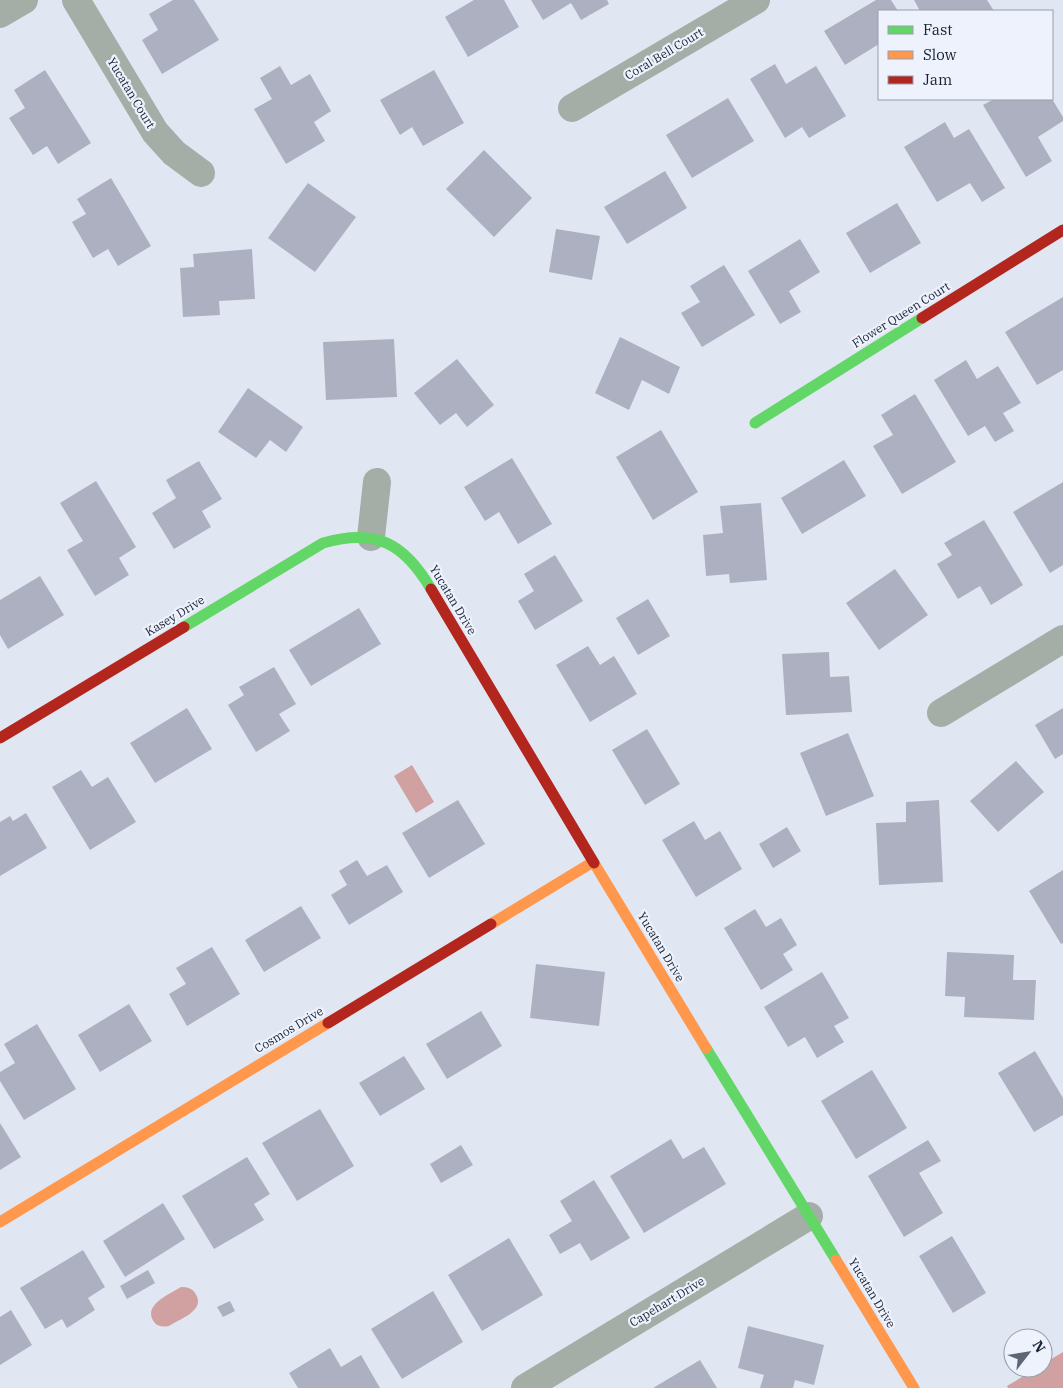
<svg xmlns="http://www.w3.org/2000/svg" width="1063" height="1388" font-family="'IBM Plex Serif',serif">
	<rect width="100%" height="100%" fill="#e1e7f2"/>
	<path fill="#d1a1a1" d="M412,765L434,802L416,813L394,776Z
		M181,1287C187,1287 192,1288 195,1293C207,1310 180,1319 169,1326C163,1327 158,1327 154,1322C142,1305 170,1294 181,1287Z
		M1063,1352V1388H1008L1007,1386L1037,1368H1043V1364Z"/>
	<path fill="#adb0c0" d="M173,0H194L219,40L162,74L142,40L158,30L149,14Z
		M474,0H504L519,27L468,57L445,17Z
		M531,0H607L609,4L581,20L571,3L543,20Z
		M876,0H891L898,11H879V44L845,65L824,31Z
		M914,0H987L994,11H920Z
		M775,64L786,84L816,66L846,116L809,138L802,127L785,138L750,79Z
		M280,66L291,85L310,74L331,111L314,122L325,141L286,164L254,109L272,99L260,78Z
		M45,70L91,143L58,164L47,146L33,155L9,118L25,108L14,90Z
		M434,70L464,123L423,146L412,127L400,135L380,100Z
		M728,98L754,141L692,178L666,135Z
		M994,99H1052L1063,117V121L1038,137L1052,161L1026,177L983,105Z
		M945,122L954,138L969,129L1005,188L982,202L970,183L937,202L904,147Z
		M484,150L532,198L494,237L446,189Z
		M665,171L687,208L627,244L604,207Z
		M111,178L151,246L118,266L108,249L93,258L72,222L86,214L77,199Z
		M308,183L356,217L315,272L268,238Z
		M897,203L921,243L870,273L846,233Z
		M556,229L600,236L592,280L549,272Z
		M800,239L820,272L789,291L801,312L780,324L748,271Z
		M252,249L255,299L219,301L220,315L183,317L180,268L194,267L193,254Z
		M724,265L755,315L702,347L681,313L700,302L690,286Z
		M1063,297V370L1037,385L1005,332Z
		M620,337L680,367L669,394L642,380L629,410L595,393Z
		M394,339L397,397L326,400L323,342Z
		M457,359L494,405L467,427L456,413L440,425L414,393Z
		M966,360L977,379L998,366L1021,403L1003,413L1014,431L995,442L985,426L968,436L934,380Z
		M248,388L303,427L286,452L270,440L256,458L218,432Z
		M915,394L956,462L902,494L873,446L893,435L881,415Z
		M661,430L698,492L653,520L616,457Z
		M512,458L552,524L518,544L499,512L485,521L464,487Z
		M844,460L866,496L802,534L781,498Z
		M199,461L222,499L202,511L211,527L174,549L152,513L176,498L166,480Z
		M96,481L136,547L119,558L129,575L95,596L67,550L83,541L60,503Z
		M1063,482V565L1050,573L1013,512Z
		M761,503L767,580L730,583L729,574L706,576L703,535L723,533L720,506Z
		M984,520L1023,585L991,605L980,586L958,599L937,564L952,555L944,543Z
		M555,555L583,601L535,630L518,601L534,591L524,574Z
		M895,569L928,615L879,650L846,603Z
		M40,576L64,615L8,649L0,635V600Z
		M648,599L670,636L638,655L616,618Z
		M359,608L381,644L311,686L289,650Z
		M588,646L600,665L614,656L637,694L590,722L556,665Z
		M829,652L830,677L849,676L852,712L786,715L782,654Z
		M274,667L296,704L279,714L290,731L256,752L228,705L244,695L239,687Z
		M187,708L212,749L155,783L130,743Z
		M1063,708V754L1055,759L1035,725Z
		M647,729L680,784L645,805L612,750Z
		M848,733L874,796L826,816L800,753Z
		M1016,761L1044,792L998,832L970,801Z
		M81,770L92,787L108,777L136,822L90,850L52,787Z
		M458,800L485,844L429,878L402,833Z
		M939,800L943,882L879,885L876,823L906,822V802Z
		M26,813L47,848L0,876V822L10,816L13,821Z
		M694,821L705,840L720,831L742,869L696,897L662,840Z
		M787,827L801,851L773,868L759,844Z
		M357,860L367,876L387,865L403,892L349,925L331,895L347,885L339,871Z
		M1063,870V943L1061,944L1029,891Z
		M301,906L321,938L264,972L245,940Z
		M755,909L766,927L781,918L797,945L783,954L793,970L761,990L724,928Z
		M212,947L240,994L187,1026L169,994L186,984L176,968Z
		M947,952L1014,955L1013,980H1036L1034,1020L964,1017L965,997L945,996Z
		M536,964L605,972L599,1026L530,1018Z
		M822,972L849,1018L834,1026L844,1042L817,1058L805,1037L788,1047L764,1007Z
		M129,1004L152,1041L100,1072L78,1035Z
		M481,1011L502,1046L447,1079L426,1044Z
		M37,1024L76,1089L24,1120L0,1081V1072L15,1063L4,1044Z
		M1035,1051L1063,1098V1115L1034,1132L998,1073Z
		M404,1056L425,1089L380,1116L359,1083Z
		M872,1070L907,1128L856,1159L821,1101Z
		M320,1109L354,1166L297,1201L262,1143Z
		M0,1123L21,1157L0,1170Z
		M671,1139L683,1159L704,1147L726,1184L644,1233L610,1176Z
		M928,1140L941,1161L919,1173L943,1213L904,1237L868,1176Z
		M461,1145L473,1165L441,1183L430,1164Z
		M247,1157L270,1194L254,1204L264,1220L214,1249L182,1196Z
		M594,1180L630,1238L591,1261L580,1243L560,1254L549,1235L572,1221L560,1201Z
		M163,1203L185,1239L125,1277L103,1241Z
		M952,1236L986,1293L953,1313L919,1256Z
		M509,1238L543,1295L482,1331L448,1275Z
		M83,1250L105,1287L88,1298L95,1310L67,1328L62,1319L45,1329L20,1288Z
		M148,1270L155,1283L127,1299L120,1286Z
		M433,1291L463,1342L402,1379L371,1329Z
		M230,1301L235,1311L223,1317L217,1307Z
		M11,1310L32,1345L0,1365V1317Z
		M748,1326L824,1345L814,1385L795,1380L793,1388H760L764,1375L738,1368Z
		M330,1348L341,1367L361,1355L380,1388H298L289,1373Z
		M700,1360L717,1388H653Z"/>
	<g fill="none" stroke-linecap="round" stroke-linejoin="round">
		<path stroke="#a4aea7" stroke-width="28" d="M76,0L155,132L174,153L201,173
			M0,14L24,0
			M572,108L756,0
			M371,537L377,482
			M941,713L1063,639
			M525,1388L809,1216"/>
		<path stroke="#63d668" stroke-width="11" d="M755,423L922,318
			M184,627L323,543C376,528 404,543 431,589
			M706,1048L836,1260"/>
		<path stroke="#ff974d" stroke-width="11" d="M594,863L706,1048
			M491,924L593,862
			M0,1222L328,1023
			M836,1260L914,1388"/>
		<path stroke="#b3261e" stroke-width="11" d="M922,318L1063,230
			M431,589L594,863
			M0,738L184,627
			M328,1023L491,924"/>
	</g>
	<g text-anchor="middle" stroke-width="4.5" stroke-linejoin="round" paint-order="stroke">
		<g font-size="12" fill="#182132" stroke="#edf2fc">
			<text transform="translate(664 54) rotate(-31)" y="4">Coral Bell Court</text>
			<text transform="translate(131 93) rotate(59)" y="4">Yucatan Court</text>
			<text transform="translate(901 315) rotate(-32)" y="4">Flower Queen Court</text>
			<text transform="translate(453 600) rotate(59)" y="4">Yucatan Drive</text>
			<text transform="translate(175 616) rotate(-31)" y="4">Kasey Drive</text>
			<text transform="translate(661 947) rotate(59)" y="4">Yucatan Drive</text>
			<text transform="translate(289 1030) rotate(-31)" y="4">Cosmos Drive</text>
			<text transform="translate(872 1293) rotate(59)" y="4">Yucatan Drive</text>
			<text transform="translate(667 1302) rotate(-31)" y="4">Capehart Drive</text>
		</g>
	</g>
	<rect x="878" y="10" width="175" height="90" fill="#edf2fc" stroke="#989eab"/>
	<rect x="888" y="26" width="25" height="8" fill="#63d668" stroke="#989eab"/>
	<text x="923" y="35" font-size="15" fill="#182132">Fast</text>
	<rect x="888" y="51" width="25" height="8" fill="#ff974d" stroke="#989eab"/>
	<text x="923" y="60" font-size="15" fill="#182132">Slow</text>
	<rect x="888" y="76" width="25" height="8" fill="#b3261e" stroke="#989eab"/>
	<text x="923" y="85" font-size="15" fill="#182132">Jam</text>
	<g transform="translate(1028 1353) rotate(59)"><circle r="24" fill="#edf2fc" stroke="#989eab"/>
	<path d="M0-4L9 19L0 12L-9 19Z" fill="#5e6675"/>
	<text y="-8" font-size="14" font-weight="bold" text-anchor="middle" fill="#182132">N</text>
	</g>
</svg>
